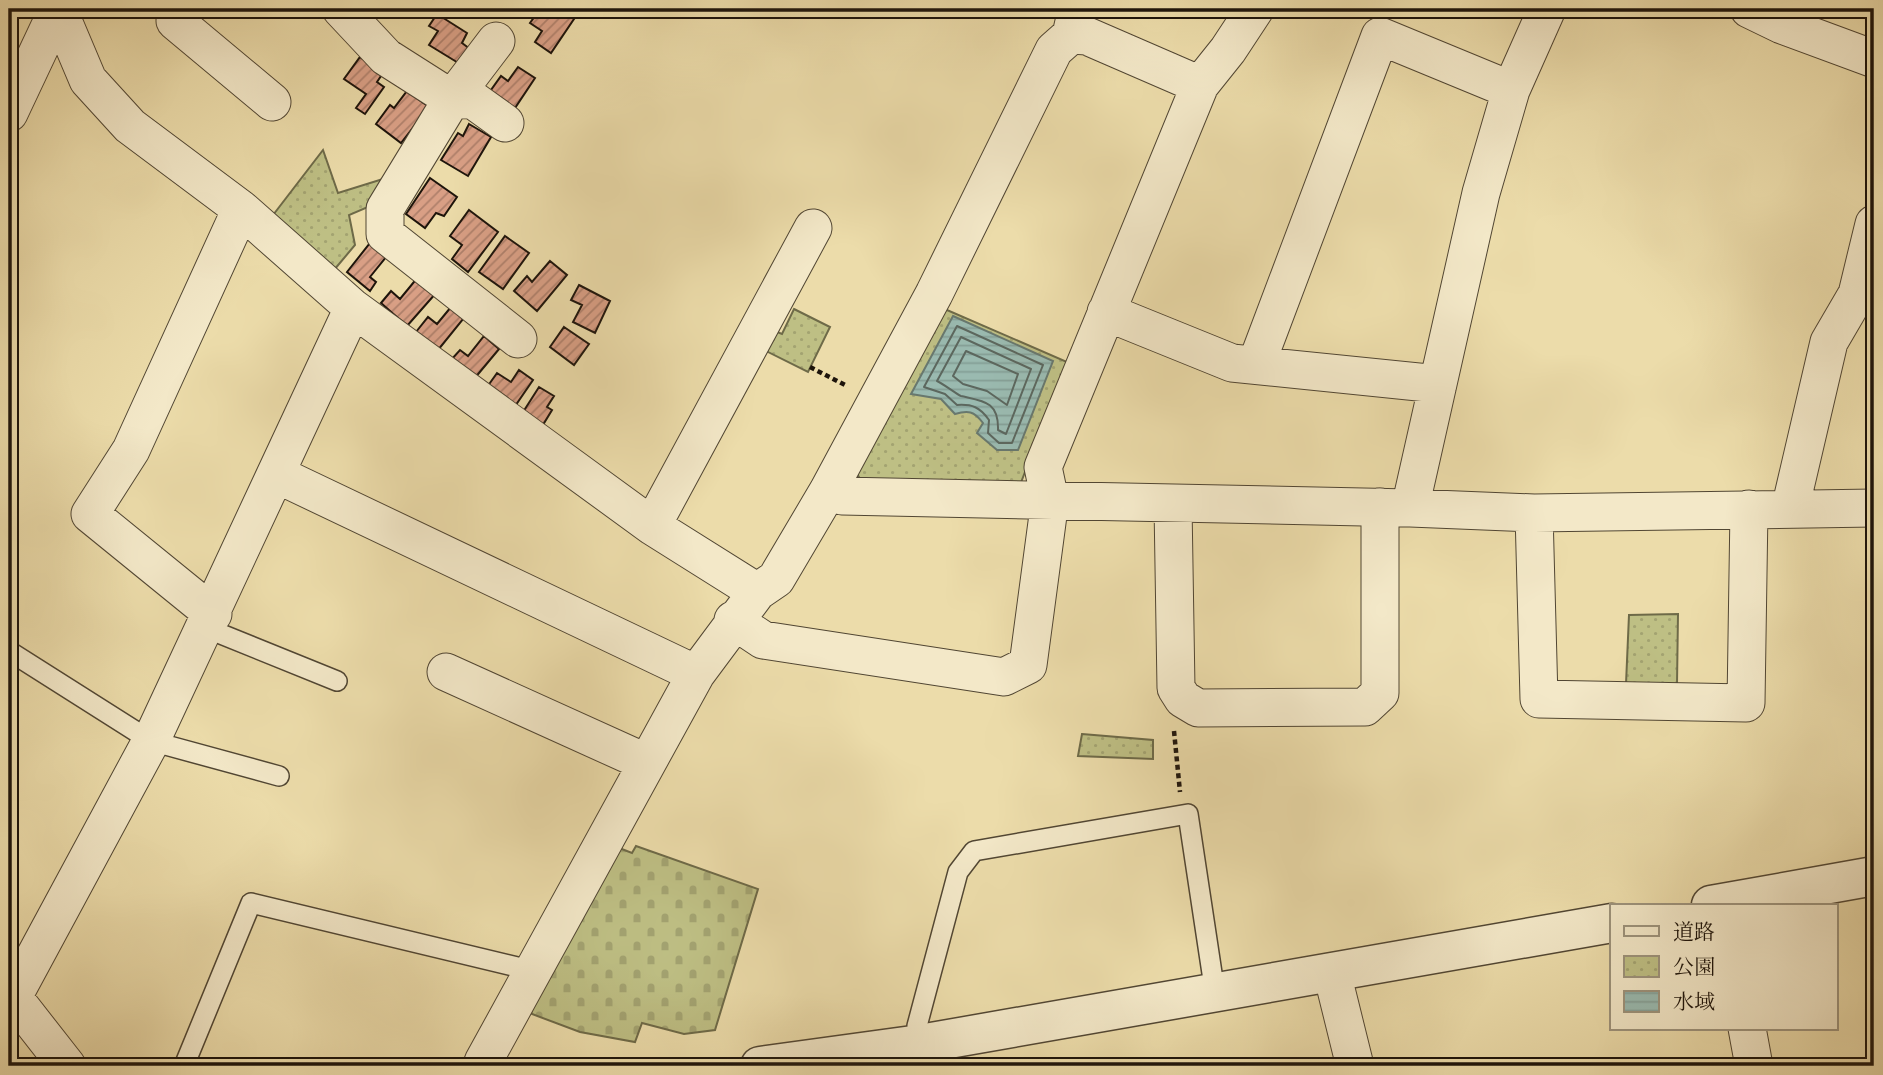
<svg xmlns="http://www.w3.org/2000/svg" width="1883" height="1075" font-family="'EB Garamond','Noto Serif JP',serif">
	<defs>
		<pattern id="cemetery-stones" width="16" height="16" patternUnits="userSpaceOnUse" patternTransform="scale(1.75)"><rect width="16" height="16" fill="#bebf84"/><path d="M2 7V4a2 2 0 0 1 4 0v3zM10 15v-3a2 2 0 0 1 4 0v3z" fill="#a3a371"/></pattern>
		<pattern id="park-dots" width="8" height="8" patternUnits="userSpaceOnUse" patternTransform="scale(1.75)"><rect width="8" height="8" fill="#bebf84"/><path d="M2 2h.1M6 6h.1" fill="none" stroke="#a3a371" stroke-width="1.8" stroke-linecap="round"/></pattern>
		<pattern id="water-rules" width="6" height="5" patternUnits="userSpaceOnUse" patternTransform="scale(1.75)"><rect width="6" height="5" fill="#9abab0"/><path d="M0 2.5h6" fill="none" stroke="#849f96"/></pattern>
		<pattern id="building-hatch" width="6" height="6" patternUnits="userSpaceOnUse" patternTransform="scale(1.75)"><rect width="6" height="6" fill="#d99f85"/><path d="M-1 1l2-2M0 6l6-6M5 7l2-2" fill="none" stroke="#af806b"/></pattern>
	</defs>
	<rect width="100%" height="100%" fill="#ecdcaa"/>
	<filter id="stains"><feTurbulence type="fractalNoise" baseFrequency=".00286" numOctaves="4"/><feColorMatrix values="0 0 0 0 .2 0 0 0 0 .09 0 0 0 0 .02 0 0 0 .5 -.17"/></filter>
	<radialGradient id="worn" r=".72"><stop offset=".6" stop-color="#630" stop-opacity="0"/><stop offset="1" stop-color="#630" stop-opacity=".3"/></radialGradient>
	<path fill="url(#cemetery-stones)" stroke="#6e6a48" stroke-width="2" d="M614,846L632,853L636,846L758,889L715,1030L684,1034L642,1023L635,1042L580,1032L532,1014L528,1004Z"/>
	<path fill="url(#park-dots)" stroke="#6e6a48" stroke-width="2" d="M323,150L338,193L386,178L368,207L349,215L355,245L334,270L270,219Z
		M940,307L1067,362L1020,485L865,488L855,470Z
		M794,309L830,327L808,372L760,348L770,329L782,334Z
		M1678,614L1677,684H1626L1629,615Z
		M1082,734L1153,740V759L1078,756Z"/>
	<path fill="url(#water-rules)" stroke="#68786e" stroke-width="2" d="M953,316L1053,361L1018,450H997L977,433L983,423C974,411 968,410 955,414L941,399L911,394Z"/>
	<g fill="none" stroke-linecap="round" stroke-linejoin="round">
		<path stroke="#5c675e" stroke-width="2" d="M957,326L1043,365L1012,443H999L988,433L989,420C980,407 972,404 957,405L945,394L924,387Z
			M961,337L1031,369L1006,434L998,430C999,401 983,401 961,396C958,395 942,383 937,381Z
			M966,351L1018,374L1007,405L987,391L963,384L953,376Z"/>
	</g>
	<path fill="url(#building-hatch)" stroke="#1d140b" stroke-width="2" d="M502,9H520L514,17Z
		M540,9H566L576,16L551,53L535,42L542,31L530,23Z
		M437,14L467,33L462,43L470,49L460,64L429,45L438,31L429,26Z
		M360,57L383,73L377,82L384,87L365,114L356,108L366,94L344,79Z
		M518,67L535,78L511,114L486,97L501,76L508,81Z
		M407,91L429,107L401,143L376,124L390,105L394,108Z
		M469,124L491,137L468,176L441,160L458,133L463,136Z
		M430,178L457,197L444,216L436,213L425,228L406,214Z
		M469,210L498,232L468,272L452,259L462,245L450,236Z
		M505,236L529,253L503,289L479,272Z
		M370,243L386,257L370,277L376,282L370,291L347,272Z
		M550,261L567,275L537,311L514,291L527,276L532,282Z
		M418,277L436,293L407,326L381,303L391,291L400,299Z
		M579,285L610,301L595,333L573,322L582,305L571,300Z
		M451,307L464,318L438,350L416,332L428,317L437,324Z
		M564,327L589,344L574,365L550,347Z
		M484,336L499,349L474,379L451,360L460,350L468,356Z
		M519,370L533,380L513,409L485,390L497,373L511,382Z
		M539,387L554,396L547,407L552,410L538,433L518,420Z"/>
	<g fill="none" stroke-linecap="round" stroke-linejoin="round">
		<g stroke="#514633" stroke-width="22">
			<path id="service" d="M206,628L337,681
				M9,651L151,741L279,776
				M920,1044L917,1026L958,872L974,851L1188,814L1215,993
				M184,1066L251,903L534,971"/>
		</g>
		<g stroke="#514633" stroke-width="39">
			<path id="minor" d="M58,9L88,80L130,126L241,209L353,308
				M178,9L175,21L272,102
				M341,9L386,57L452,99L496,41
				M1749,9L1782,25L1874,59
				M1071,35L1087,36L1200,85L1228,50L1255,9
				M9,113L58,9
				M505,123L473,100L452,99L385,209V234L518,339
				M1106,312L1232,363L1438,384
				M1256,365L1380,36L1511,90
				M276,474L696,674
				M828,491L842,496L1410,508L1534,513L1874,508
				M1173,505L1176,688L1183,699L1198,708L1365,707L1380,693V507
				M1410,508L1481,193L1511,90L1547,9
				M1790,509L1829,342L1857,294L1874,224
				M1534,513L1539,699L1746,703L1749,509
				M652,526L813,228
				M213,614L90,514L131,450L241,209
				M733,620L763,640L1004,677L1028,665L1050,500L1043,467L1200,85
				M446,672L645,762
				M1332,973L1355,1066
				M1747,1028L1754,1066
				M67,1066L13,997L151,741L353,308L652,526L757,592
				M483,1066V1062L696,674L757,592L776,579L828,491L934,294L1054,50L1071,35L1077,9"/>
		</g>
		<g stroke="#514633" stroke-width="41">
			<path id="tertiary" d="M1711,905L1874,876
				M760,1066L920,1044L1612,923"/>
		</g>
		<path stroke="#1d140b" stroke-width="4.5" stroke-dasharray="5 3.5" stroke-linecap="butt" d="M810,367L847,386
			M1174,731L1180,792"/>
		<use href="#service" stroke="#f3e8c8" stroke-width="19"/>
		<use href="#minor" stroke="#f3e8c8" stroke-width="37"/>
		<use href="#tertiary" stroke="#f3e8c8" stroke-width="38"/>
	</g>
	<rect width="1883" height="1075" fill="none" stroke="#ecdcaa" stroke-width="35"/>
	<rect x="10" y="10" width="1862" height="1054" fill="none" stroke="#1d140b" stroke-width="3.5"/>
	<rect x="18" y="18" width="1848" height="1040" fill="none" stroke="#1d140b" stroke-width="2"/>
	<rect x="1610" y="904" width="228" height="126" fill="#f3e8c8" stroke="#9d937c" stroke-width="2"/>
	<rect x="1624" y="926" width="35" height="10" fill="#f3e8c8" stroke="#9d937c" stroke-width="2"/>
	<text x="1673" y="939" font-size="21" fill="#1d140b">道路</text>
	<rect x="1624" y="956" width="35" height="21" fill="url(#park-dots)" stroke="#9d937c" stroke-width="2"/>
	<text x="1673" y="974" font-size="21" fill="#1d140b">公園</text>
	<rect x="1624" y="991" width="35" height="21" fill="url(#water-rules)" stroke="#9d937c" stroke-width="2"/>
	<text x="1673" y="1009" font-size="21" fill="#1d140b">水域</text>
	<rect width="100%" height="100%" filter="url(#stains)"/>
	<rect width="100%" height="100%" fill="url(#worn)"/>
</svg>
